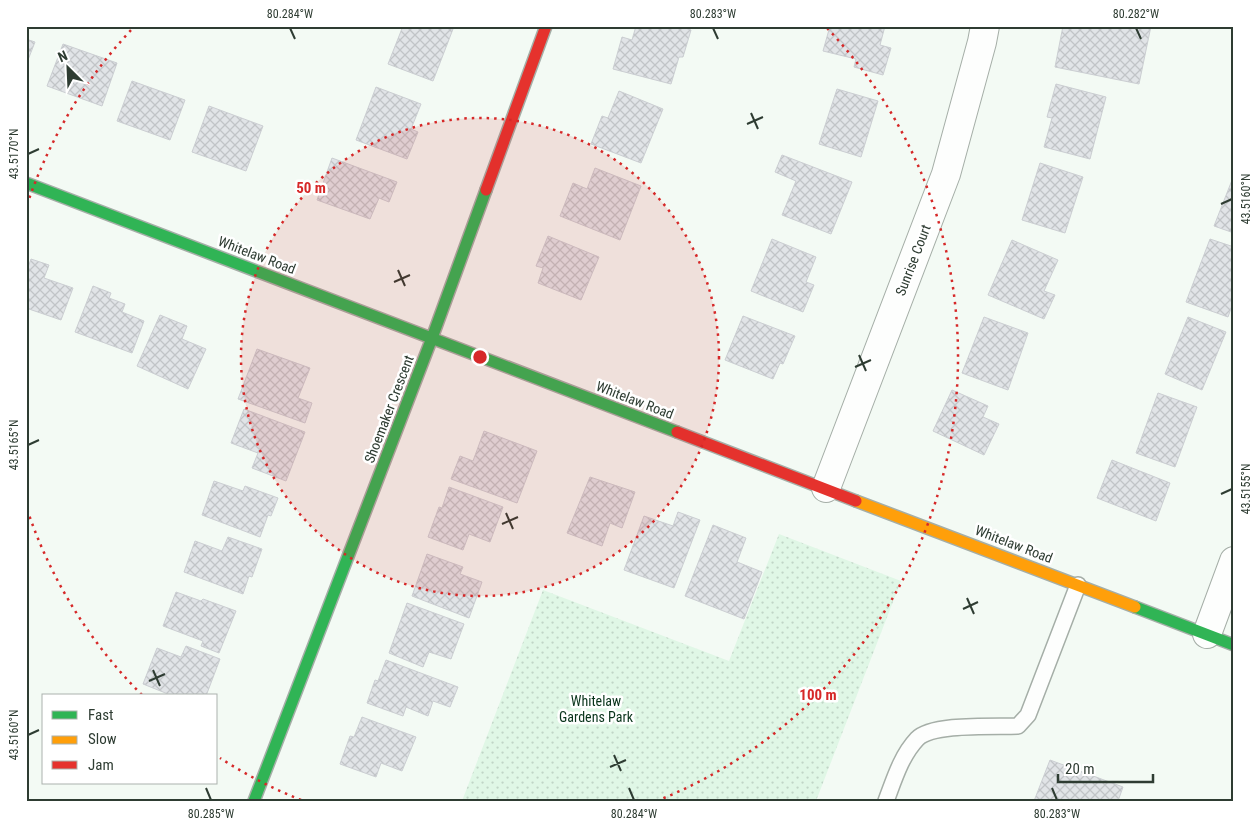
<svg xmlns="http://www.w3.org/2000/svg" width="1260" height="827" font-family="'Roboto Condensed',sans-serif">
	<defs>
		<pattern id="park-dots" width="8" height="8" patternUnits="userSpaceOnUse" patternTransform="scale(1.25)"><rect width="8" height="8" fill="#e0f7e6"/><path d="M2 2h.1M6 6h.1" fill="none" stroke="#c0d5c6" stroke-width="1.8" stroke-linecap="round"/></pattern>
		<pattern id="building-cross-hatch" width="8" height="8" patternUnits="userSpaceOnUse" patternTransform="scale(1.25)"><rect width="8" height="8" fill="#e1e4e7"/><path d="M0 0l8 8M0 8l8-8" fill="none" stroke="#c1c4c7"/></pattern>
	</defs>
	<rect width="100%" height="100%" fill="#f3faf4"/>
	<path fill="url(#park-dots)" d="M779,534L901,581L816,801H462L543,590L729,661Z"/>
	<path fill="url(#building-cross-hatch)" stroke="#cbced2" d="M403,26H445L453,29L433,81L388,64Z
		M636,26H679L691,30L683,57H679L671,84L613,69L622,37L632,40Z
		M830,26H885L880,45L891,48L883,75L854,67L856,59L823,51Z
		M1063,26H1151L1139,84L1055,67Z
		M26,39L35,42L26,65Z
		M63,44L117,63L102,106L47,86Z
		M132,81L185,100L170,140L117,121Z
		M1056,84L1106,97L1090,159L1044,147L1052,118L1047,117Z
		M376,87L421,104L411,129L418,132L407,159L356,140Z
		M837,89L878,101L861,157L819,144Z
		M619,91L663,109L641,163L591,144L602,116L608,118Z
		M209,106L263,126L246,171L192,152Z
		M782,155L852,182L831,234L782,215L796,181L775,172Z
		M332,158L397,182L389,202L379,198L370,219L317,200Z
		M1040,163L1083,177L1065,233L1022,220Z
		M595,168L641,186L620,240L560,216L573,183L587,189Z
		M1234,175V233L1214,226Z
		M548,236L599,257L581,300L538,283L543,268L536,266Z
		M772,239L816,257L806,282L814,285L803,312L751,291Z
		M1210,239L1234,247V300L1228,317L1186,302Z
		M1012,240L1058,260L1044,291L1055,295L1044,319L988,295Z
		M31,259L49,265L44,278L73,288L61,320L26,308V273Z
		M93,286L111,293L109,298L125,304L122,312L144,321L132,353L75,332Z
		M160,315L187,326L182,339L206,349L188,389L137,366Z
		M743,316L795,336L783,364L780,363L773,379L725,360Z
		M984,317L1028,333L1008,390L962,373Z
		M1188,317L1226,332L1202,390L1165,374Z
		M257,349L310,368L298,398L312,403L305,423L238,399Z
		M952,390L988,406L983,417L999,424L984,455L933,431Z
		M1158,393L1197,407L1175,467L1136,453Z
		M244,409L305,432L286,481L252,468L258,453L231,443Z
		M484,431L537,451L517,503L451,479L460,456L473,461Z
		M1112,460L1170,483L1156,521L1097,498Z
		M590,477L635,492L622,528L610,523L602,546L567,533Z
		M214,481L243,491L245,486L278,498L271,516L268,515L260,537L202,515Z
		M449,487L503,507L490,542L469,534L463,550L428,537L439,507L442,508Z
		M678,512L700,520L674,588L624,570L644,516L673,526Z
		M713,525L746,538L737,562L762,572L744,619L685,596Z
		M228,537L262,549L252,577L249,576L243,594L184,572L195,541L222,551Z
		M427,554L463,567L460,574L482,582L469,618L412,596Z
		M176,592L201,601L203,599L236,611L219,653L201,646L203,641L163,626Z
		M407,603L464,624L451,659L429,652L423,667L389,653Z
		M186,646L220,659L206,696H167L168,694L143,684L157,648L181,657Z
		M386,660L458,687L450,707L433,701L428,716L406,707L403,716L367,703L375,680L378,681Z
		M362,717L416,737L402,771L381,763L376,777L340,764L350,736L354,737Z
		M1050,760L1123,787L1118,801H1034Z"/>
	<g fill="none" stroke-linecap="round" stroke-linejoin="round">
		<g stroke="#a5aea7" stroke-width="18">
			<path id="lane" d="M886,801C894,780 901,756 917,739C932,723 995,727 1018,726L1028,715L1078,585"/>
		</g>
		<g stroke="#a5aea7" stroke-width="30">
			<path id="street" d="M826,488L946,174L982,42L985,26
				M1207,634L1234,561"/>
		</g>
		<g stroke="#a5aea7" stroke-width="14">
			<path id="fast" d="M26,183L677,432
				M1135,607L1234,645
				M254,801L432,338L486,190"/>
		</g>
		<g stroke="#a5aea7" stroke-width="14">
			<path id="slow" d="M856,501L1135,607"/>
		</g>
		<g stroke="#a5aea7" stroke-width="14">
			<path id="jam" d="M486,190L546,26
				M677,432L856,501"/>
		</g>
		<use href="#lane" stroke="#fdfefd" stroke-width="15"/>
		<use href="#street" stroke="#fdfefd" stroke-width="28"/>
		<use href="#fast" stroke="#30b455" stroke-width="11"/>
		<use href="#slow" stroke="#ff9f0a" stroke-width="11"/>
		<use href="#jam" stroke="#e5322d" stroke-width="11"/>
	</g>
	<path fill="none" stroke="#2e3c32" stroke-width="2" d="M290,28L295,39M713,28L718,39M1136,28L1141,39M751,113L758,129M747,124L763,117M28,154L39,149M1221,204L1232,199M398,270L405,286M394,282L410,275M859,355L866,371M855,367L871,360M28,445L39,440M1221,494L1232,489M506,513L513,529M502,524L518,517M967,598L974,614M963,609L978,602M153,670L160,686M149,681L165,674M28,735L39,730M614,755L621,771M610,767L626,760M206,788L211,800M629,788L634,800M1052,788L1057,800"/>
	<circle cx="480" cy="357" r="239" fill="#d62828" fill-opacity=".12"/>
	<g fill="none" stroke="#d62828" stroke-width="2.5" stroke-dasharray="2.5 5">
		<circle cx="480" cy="357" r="239"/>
		<path d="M301 800A478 478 0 0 1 220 758M142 695A478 478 0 0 1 27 509M27 205A478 478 0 0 1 133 28M827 28A478 478 0 0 1 659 800"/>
	</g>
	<g text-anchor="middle" stroke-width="5" stroke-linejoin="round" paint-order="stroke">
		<g font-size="14" fill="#2e3c32" stroke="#fff">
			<text transform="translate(257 255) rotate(21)" y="5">Whitelaw Road</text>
			<text transform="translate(913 260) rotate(-69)" y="5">Sunrise Court</text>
			<text transform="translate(635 400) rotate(21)" y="5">Whitelaw Road</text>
			<text transform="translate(389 409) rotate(-69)" y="5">Shoemaker Crescent</text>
			<text transform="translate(1014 544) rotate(21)" y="5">Whitelaw Road</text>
		</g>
		<g font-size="14" fill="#08331a" stroke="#fff">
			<text x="596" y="706">Whitelaw<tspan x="596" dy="16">Gardens Park</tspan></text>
		</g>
	</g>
	<circle cx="480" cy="357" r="8" fill="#d62828" stroke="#fff" stroke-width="2.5"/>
	<g font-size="15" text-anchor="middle" font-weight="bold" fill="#d62828" stroke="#fff" stroke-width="5" stroke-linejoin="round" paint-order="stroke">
		<text x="311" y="193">50 m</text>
		<text x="818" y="700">100 m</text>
	</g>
	<rect width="1260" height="827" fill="none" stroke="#ffffff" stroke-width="55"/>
	<rect x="42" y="694" width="175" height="90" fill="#ffffff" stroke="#abb1ad"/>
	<rect x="52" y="711" width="25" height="8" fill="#30b455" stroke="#abb1ad"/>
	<text x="88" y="720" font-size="15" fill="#2e3c32">Fast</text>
	<rect x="52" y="736" width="25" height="8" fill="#ff9f0a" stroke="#abb1ad"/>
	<text x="88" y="744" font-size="15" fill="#2e3c32">Slow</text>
	<rect x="52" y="761" width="25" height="8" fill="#e5322d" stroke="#abb1ad"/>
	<text x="88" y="770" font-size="15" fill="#2e3c32">Jam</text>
	<g transform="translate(68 68) rotate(336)" stroke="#ffffff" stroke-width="4" paint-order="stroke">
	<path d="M0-4L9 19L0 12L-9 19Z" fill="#2e3c32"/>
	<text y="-8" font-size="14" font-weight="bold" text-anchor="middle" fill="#2e3c32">N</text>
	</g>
	<path d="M1058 774v8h95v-8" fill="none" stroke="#2e3c32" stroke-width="2.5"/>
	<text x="1065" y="774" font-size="15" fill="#2e3c32" stroke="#ffffff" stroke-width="4" paint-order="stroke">20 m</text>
	<rect x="28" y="28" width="1204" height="772" fill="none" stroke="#2e3c32" stroke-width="2"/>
	<g font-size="12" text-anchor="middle" fill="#2e3c32">
		<text x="290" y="18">80.284°W</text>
		<text x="713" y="18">80.283°W</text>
		<text x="1136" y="18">80.282°W</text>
		<text transform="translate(14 154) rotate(-90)" y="4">43.5170°N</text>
		<text transform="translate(1246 199) rotate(-90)" y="4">43.5160°N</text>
		<text transform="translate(14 445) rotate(-90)" y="4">43.5165°N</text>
		<text transform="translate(1246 489) rotate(-90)" y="4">43.5155°N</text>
		<text transform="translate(14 735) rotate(-90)" y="4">43.5160°N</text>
		<text x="211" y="818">80.285°W</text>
		<text x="634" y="818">80.284°W</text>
		<text x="1057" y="818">80.283°W</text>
	</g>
</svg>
